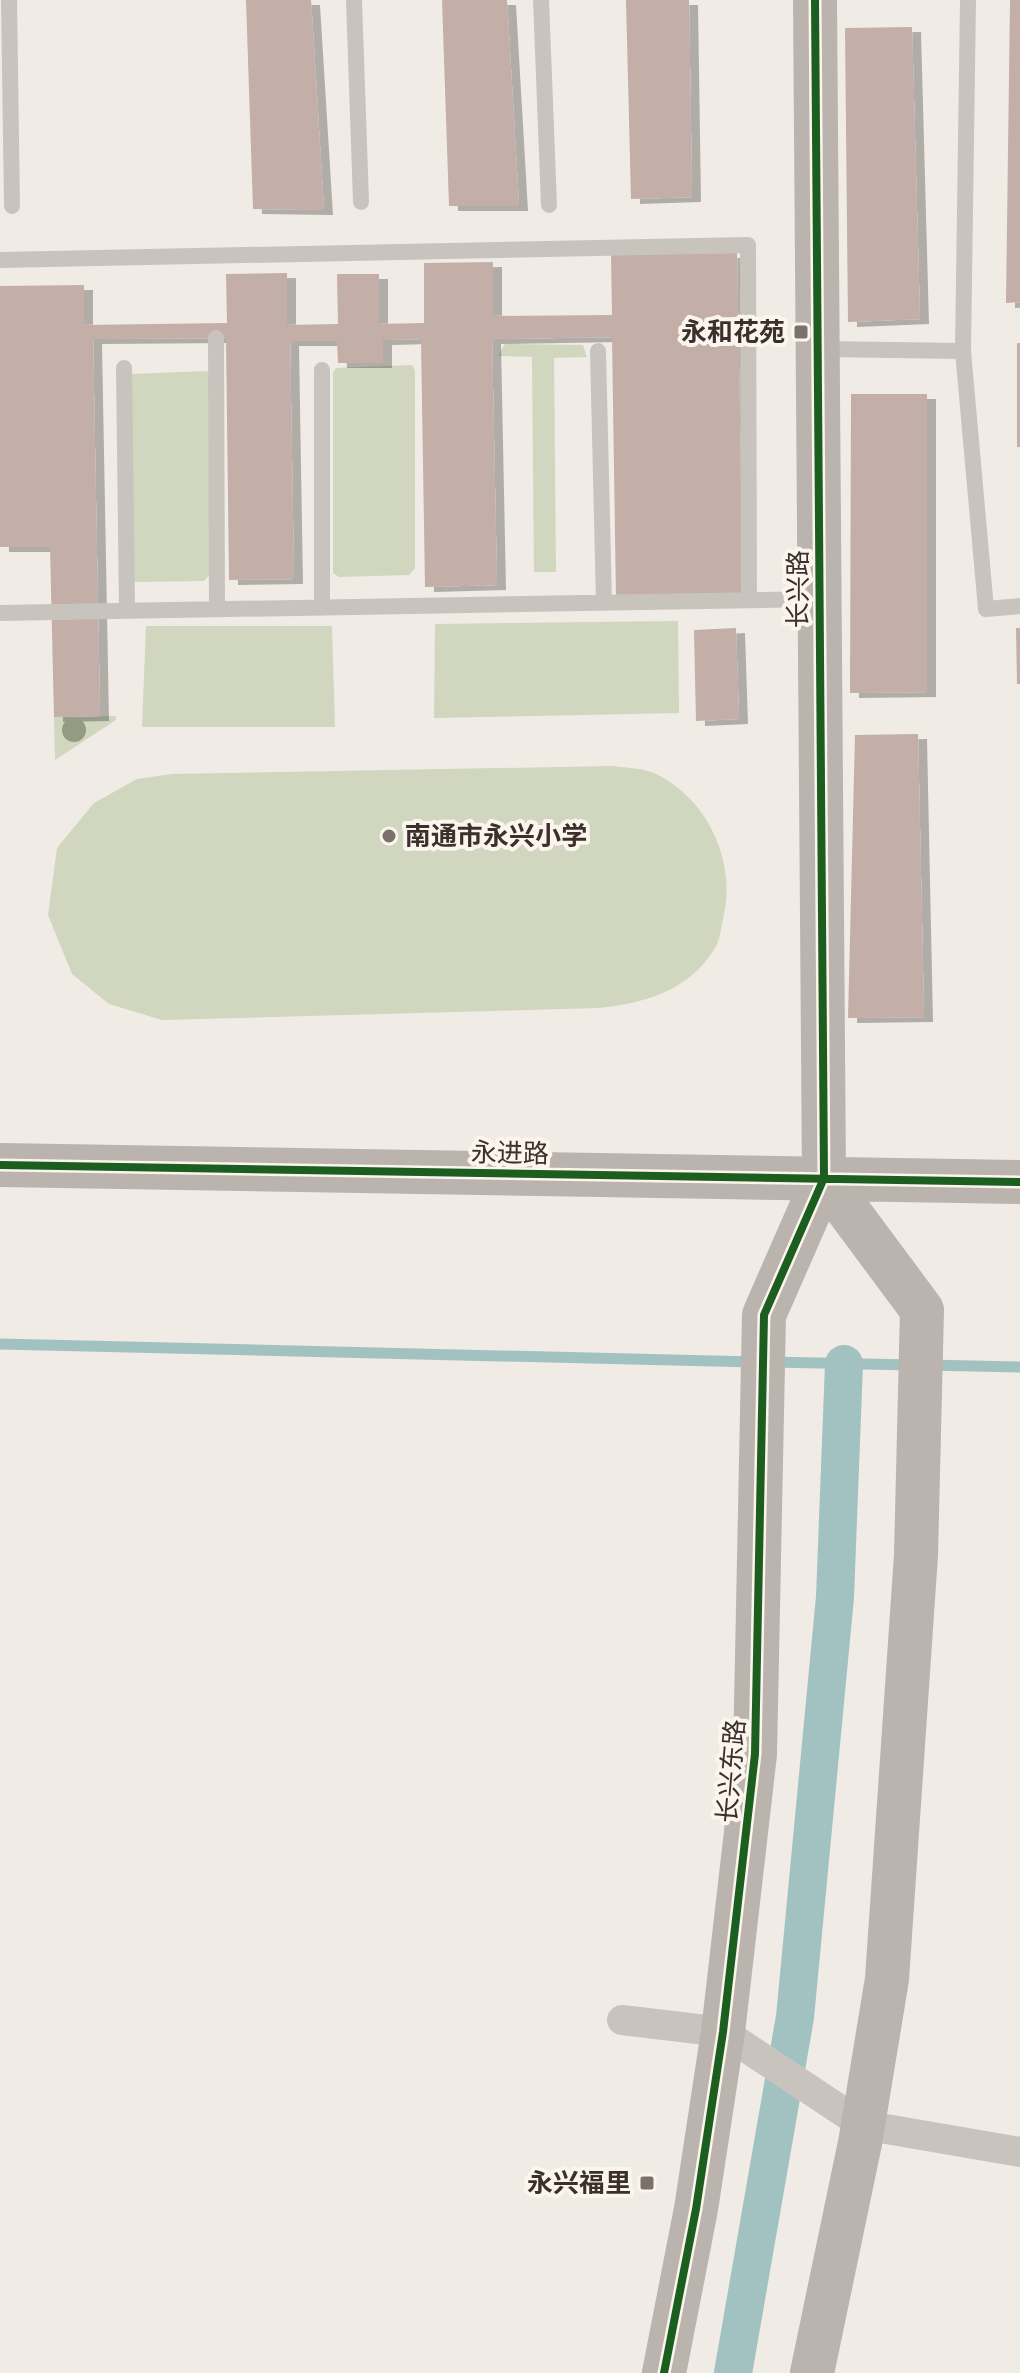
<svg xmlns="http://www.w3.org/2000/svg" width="1020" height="2373" font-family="'Fira Sans','Noto Sans SC',sans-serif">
	<defs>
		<filter id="shadow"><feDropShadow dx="9" dy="5" stdDeviation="0" flood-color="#0004"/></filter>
	</defs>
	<rect width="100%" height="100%" fill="#f0ebe5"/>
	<path fill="#d1d6bf" d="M505,344L583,345L587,357L554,358L556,572H534L532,357L498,356Z
		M412,365L415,370V568L409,575L339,577L333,573V372L336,368Z
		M207,371L210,376V574L204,581L135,582L129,579L132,374Z
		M678,621L679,713L434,718L435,624Z
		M146,626H332L335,727H142Z
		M116,716V720L55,760L54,717Z
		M613,766C626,768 644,768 656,774C709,800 737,863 723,919C721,928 720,940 715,948C689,991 645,1003 599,1008L162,1020L109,1004L72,974L48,915L57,848L94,803L137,779L172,774Z"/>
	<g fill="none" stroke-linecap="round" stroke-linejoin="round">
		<path stroke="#a1c2c1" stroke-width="11" d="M0,1344L755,1362
			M772,1362L911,1365
			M928,1365L1020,1367"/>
		<path stroke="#a1c2c1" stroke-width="38" d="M733,2373L795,2017L835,1597L844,1364"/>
	</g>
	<path fill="#c3afa7" filter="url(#shadow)" d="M246,0H311L324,210L253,209Z
		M442,0H507L519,206H449Z
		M626,0H689L692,197L631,199Z
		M1010,0H1020V302L1006,303Z
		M912,27L920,319L848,322L845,28Z
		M737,253L743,596L616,598L612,337L492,339L497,585L425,587L421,339L383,340V363H338L337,341H290L294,579L229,580L226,338L93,339L100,716L54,717L50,547H0V286L84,285V325L227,323L226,274L287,273V325L338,324L337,274H379V324L424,323V263L493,262V316L612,315L611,254Z
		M1017,343H1020V447H1017Z
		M851,394H927V692L850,693Z
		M736,628L739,719L696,721L694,630Z
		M1016,628H1020V684H1017Z
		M918,734L924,1017L848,1018L855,735Z"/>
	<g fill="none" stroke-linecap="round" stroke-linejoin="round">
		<path stroke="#c9c3be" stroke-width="16" d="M9,0L12,206
			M354,0L361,202
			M541,0L549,205
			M968,0L963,351L986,609L1020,606
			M0,260L748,245L749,600
			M216,338L217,609
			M821,349L963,351
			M598,351L604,602
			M124,368L127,610
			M322,370V608
			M0,613L816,599"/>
		<path stroke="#c9c3be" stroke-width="30" d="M622,2020L723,2032L863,2125L1020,2152"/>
		<path stroke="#bab3ae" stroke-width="44" d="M0,1165L1020,1182
			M664,2373L696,2209L723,2032L755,1754L764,1315L824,1178L815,0
			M812,2373L860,2143L887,1979L916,1555L922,1310L824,1178"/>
		<g stroke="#fbf5ee" stroke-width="13">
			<path id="cycleway" d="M0,1165L1020,1182
				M664,2373L696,2209L723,2032L755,1754L764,1315L824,1178L815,0"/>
		</g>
		<use href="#cycleway" stroke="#1b5e20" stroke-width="8"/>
	</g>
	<circle fill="#959b80" cx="74" cy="730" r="12"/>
	<g fill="#7a716c" stroke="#fbf5ee" stroke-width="3">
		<rect x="793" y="324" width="16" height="16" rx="4"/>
		<circle cx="389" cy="836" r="8"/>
		<rect x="639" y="2175" width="16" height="16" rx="4"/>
	</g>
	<g text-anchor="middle" stroke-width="8" stroke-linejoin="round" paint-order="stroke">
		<g font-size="26" font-weight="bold" fill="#3b302b" stroke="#fbf5ee" text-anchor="end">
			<text x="785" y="341">永和花苑</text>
			<text x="405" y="845" text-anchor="start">南通市永兴小学</text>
			<text x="631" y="2192">永兴福里</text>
		</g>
		<g font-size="26" fill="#3b302b" stroke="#fbf5ee">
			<text transform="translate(798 589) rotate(-90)" y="9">长兴路</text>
			<text transform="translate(510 1153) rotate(1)" y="9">永进路</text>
			<text transform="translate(731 1771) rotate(-85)" y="9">长兴东路</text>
		</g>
	</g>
</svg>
